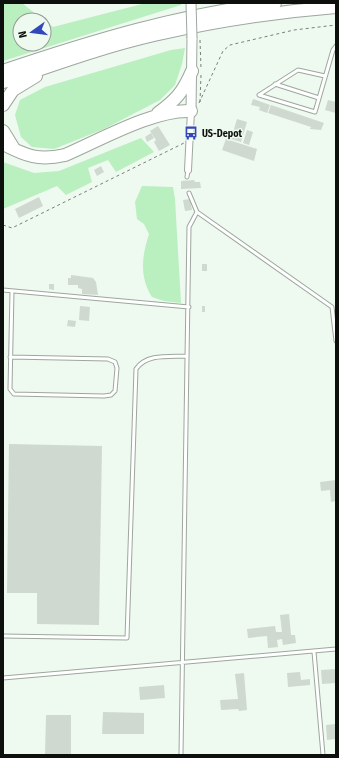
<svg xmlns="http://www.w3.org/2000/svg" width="339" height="758" font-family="'Fira Sans Condensed',sans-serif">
	<rect width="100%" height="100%" fill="#eef9ef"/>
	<path fill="#baefc0" d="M3,3H22L43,20H20V44H44V20L53,27L146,3H181V5L3,61Z
		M185,48L182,64L175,85L160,100L104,129L54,149L32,147L21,137L15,115L20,100L45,87L171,50Z
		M141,138L154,152L116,172L108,160L88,168L92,182L66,195L57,186L3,209V162L34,173L59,171Z
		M142,186L173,187L175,199L181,303L164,301L152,297C139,276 142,256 149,234L144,224L137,219L135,202Z"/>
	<path fill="#cfd9cf" d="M253,99L270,105L267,113L259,110L260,107L251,105Z
		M328,100L336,102V113L325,110Z
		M271,105L324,123L321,130L310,129L311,127L268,113Z
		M237,119L247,122L241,142L231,139Z
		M158,126L170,145L159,151L154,142L156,140L150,131Z
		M247,130L253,132L249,145L243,143Z
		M151,133L154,138L147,142L145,137Z
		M226,139L257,149L254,161L222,150Z
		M101,166L104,172L97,176L94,170Z
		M194,180L195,182H200L201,188L181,189V181Z
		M39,197L43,206L19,218L15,209Z
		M190,199L192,210L185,211L183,200Z
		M202,264H207V271H202Z
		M71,275L93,278L96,282L98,295L82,294V289L78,288V285H68V278H71Z
		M49,284H54V290L49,289Z
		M80,306L90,307L89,321L79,320Z
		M202,306H205V312H202Z
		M68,320L76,321L75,327L67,326Z
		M9,444L102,446L99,625L37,624V593H7Z
		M336,480V501L331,502L330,490L321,491L320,482Z
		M289,614L291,635H295L296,643L283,645L282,639L277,640L278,647L268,648L267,636L248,638L247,629L275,626L276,632H282L280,615Z
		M336,669V683L322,684L321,670Z
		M300,672L301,680L310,679V685L288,687L287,673Z
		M244,673L247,710L239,711L238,709L221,710L220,700L238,699L235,674Z
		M164,685L165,698L140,700L139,687Z
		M103,712L144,713V734H102Z
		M46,715H71V755H45Z
		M336,724V739L327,740L326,725Z"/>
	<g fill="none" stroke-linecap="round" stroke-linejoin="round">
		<g stroke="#9da79e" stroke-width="5">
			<path id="lane" d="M325,76L298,70L259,95L315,112L333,50L336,46
				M275,84L319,98
				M187,177L188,170
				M189,193L197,212L332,307L336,341
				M3,290L189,307
				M10,357L108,359L115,362L117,368L115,391L111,395L104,396L14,394L10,389L12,291
				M3,636L127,638L136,369C147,353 170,357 187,356
				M314,652L323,755
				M3,678L336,649
				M181,755L189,227L197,212"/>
		</g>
		<g stroke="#9da79e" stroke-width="8">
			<path id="street" d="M188,170L191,111"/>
		</g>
		<g stroke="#9da79e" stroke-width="11">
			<path id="secondary" d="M191,111L192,38"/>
		</g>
		<g stroke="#9da79e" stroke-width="14">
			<path id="highway" d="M3,71C92,41 181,14 275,3
				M3,82C53,65 102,47 154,35C214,21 274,12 336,7
				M3,105L13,90L36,76
				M158,113C176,100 183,92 192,71
				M3,131L14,149
				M3,144C26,156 39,161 65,155C100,140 154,109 191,111"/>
		</g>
		<path stroke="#79807a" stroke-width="1" stroke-dasharray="3 3" stroke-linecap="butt" d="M200,102L201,75
			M199,103L223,51L230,45L294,30L336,25
			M3,225L12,228L184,143"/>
		<use href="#lane" stroke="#fff" stroke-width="3"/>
		<use href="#street" stroke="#fff" stroke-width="6"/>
		<use href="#secondary" stroke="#fff" stroke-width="9"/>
		<use href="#highway" stroke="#fff" stroke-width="12"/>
		<g stroke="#9da79e" stroke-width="11" stroke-linecap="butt">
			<path id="secondary-bridge" d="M191,3L192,38"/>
		</g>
		<path stroke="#79807a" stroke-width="1" stroke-dasharray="3 3" stroke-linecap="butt" d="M200,40L201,68"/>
		<use href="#secondary-bridge" stroke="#fff" stroke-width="9"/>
	</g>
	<defs>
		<g id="bus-bare" transform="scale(1.08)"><path d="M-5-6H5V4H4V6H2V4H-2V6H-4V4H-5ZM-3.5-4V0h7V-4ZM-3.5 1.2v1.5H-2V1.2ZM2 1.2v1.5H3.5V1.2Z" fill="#3247b9" stroke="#eef9ef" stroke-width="2.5" paint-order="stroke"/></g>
	</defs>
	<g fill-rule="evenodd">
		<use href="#bus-bare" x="191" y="133"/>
	</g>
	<g text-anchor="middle" stroke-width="3" stroke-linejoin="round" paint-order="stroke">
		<g font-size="10" font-weight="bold" fill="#0c0f0c" stroke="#eef9ef" text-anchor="start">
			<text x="202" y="137">US-Depot</text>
		</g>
	</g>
	<rect width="339" height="758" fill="none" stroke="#0c0f0c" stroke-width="8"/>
	<g transform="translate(32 32) rotate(256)"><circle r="19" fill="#eef9ef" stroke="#949b94"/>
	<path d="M0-3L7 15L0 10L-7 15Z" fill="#3247b9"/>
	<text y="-6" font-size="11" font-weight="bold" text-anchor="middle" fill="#0c0f0c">N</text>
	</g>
</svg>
